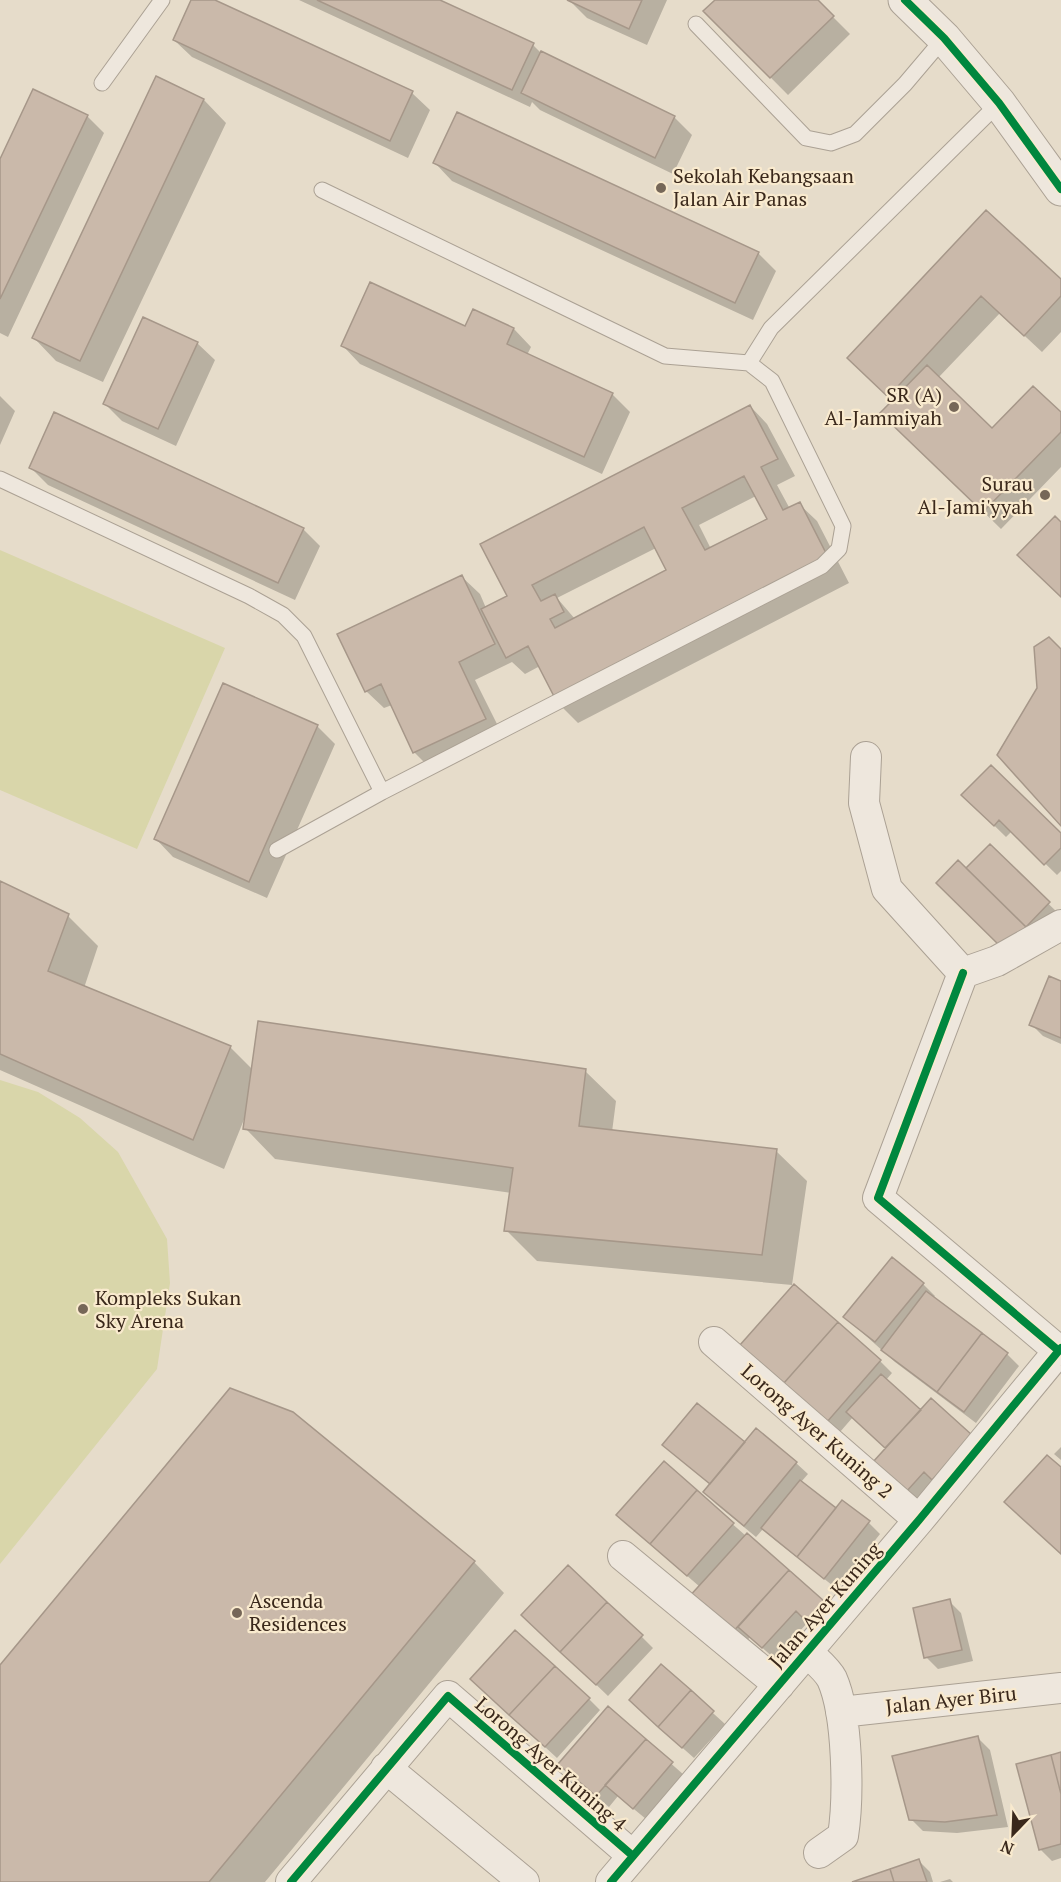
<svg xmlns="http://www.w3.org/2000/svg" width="1061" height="1882" font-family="'PT Serif',serif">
	<rect width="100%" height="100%" fill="#e6dcca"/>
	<path fill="#d9d6aa" d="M0,550L225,648L137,849L0,790Z
		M0,1080L38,1092L80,1118L118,1152L167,1239L170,1283L157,1369L0,1564Z"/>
	<path fill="#0003" fill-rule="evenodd" d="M193,0H212L412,93L430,110L408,158L192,57L174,40Z
		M299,0H437L533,45L541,53L674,117L692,135L673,174L540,110L532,102L530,107Z
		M569,0H667L647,45L587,18Z
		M717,0H816L850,34L788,95L705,11Z
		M157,78L204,100L226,123L103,382L56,361L34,338Z
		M457,114L758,253L776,271L753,320L452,181L435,163Z
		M87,116L104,133L8,337L0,333V163Z
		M986,212L1061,281V332L1042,352L1000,313L938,378L992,430L1061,415V467L1001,529L900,430L894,401L866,376Z
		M473,311L514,329L531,347L527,355L612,394L630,412L602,474L360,364L343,346L466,328Z
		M197,343L215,360L176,446L122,421L104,403Z
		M0,396L15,411L0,445Z
		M750,406L767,424L795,476L777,485L790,509L799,504L817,521L849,583L578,723L560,705L540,666L525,674L512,662L475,680L503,736L432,770L414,752L392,705L384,708L366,691L462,577L480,594L486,608L509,596ZM756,496L769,520L711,549L699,525ZM656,548L668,571L575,619L557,598Z
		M30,467L303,529L320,546L295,600L48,485Z
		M224,685L317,726L335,744L267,898L173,857L156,839Z
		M963,795L1061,835V871L1057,875L1012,831L1006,837Z
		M990,847L1060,915L1017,960L966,870Z
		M0,883L68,916L98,946L84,988L230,1047L253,1070L585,1071L616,1101L612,1132L776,1151L807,1181L792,1285L537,1261L506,1230L511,1193L275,1159L245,1128V1117L224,1169L0,1070Z
		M1061,983V1044L1043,1036L1031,1024Z
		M923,1284L935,1296L933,1298L1007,1354L1019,1366L976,1423L895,1362L845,1317Z
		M794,1286L880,1361L892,1373L886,1380L921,1412L983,1448L919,1503L887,1473V1449L853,1417L840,1432L754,1357Z
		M745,1444L796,1463L808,1474L801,1482L836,1510L869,1523L880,1534L837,1589L775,1540L763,1529L756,1537L716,1504L705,1492L711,1485L664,1445Z
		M1061,1447V1460L1054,1454Z
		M664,1464L835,1614L819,1632L808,1622L775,1659L750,1637L743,1646L700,1587L630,1526Z
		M474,1562L504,1593L265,1882H0V1667Z
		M949,1601L961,1613L973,1661L938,1669L926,1657Z
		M535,1626L642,1637L653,1648L608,1696Z
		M661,1666L725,1724L694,1758L642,1712Z
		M484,1691L589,1699L600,1710L557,1758Z
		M608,1708L684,1775L646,1819L618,1796L609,1807L572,1776Z
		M978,1738L990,1750L1008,1827L957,1833L923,1831L911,1819Z
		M1061,1754V1858L1052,1861L1040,1849Z
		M918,1860L930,1872L933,1882H855Z
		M950,1879L953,1882H940Z"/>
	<path fill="#cab9aa" stroke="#a69789" stroke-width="1.5" fill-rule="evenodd" d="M191,0H215L413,91L390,141L173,40Z
		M317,0H440L534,43L512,90Z
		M567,0H642L629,29Z
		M715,0H818L834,16L770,78L703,11Z
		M541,51L675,116L655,158L521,93Z
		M156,76L204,99L80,361L32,338Z
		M33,89L88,115L0,299V159Z
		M457,112L759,252L735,303L433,163Z
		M986,210L1061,279V296L1024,336L981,296L888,397L847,358Z
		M370,282L465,326L473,309L514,328L507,344L613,393L584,457L341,346Z
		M143,317L198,342L158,429L103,404Z
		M927,365L992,428L1033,386L1061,412V432L983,512L880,413Z
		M750,405L778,459L761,467L783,510L800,502L832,565L559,706L528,646L506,658L481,609L507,596L480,544ZM744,476L767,519L705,550L682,508ZM644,527L666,570L555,628L550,619L564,612L555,594L541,601L532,585Z
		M54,412L304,528L278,583L29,468Z
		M1055,516L1061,522V597L1017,555Z
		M462,575L495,644L459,662L486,719L413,753L381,684L365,692L337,634Z
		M1049,637L1061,649V826L997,755L1037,688L1034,647Z
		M223,683L318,725L249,882L154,839Z
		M991,765L1061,833V848L1044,865L999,820L994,826L961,795Z
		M990,844L1050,902L1026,927L966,868Z
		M958,860L1026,927L1004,950L936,883Z
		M0,881L69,914L48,971L231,1046L193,1140L0,1054Z
		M1049,976L1061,981V1038L1029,1025Z
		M258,1021L586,1069L579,1126L777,1149L762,1255L504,1231L513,1168L243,1129Z
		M892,1257L924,1283L875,1342L843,1317Z
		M794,1284L838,1322L784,1383L740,1345Z
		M926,1291L982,1333L937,1392L881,1350Z
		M838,1322L881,1360L827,1422L784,1383Z
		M982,1333L1008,1353L964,1412L937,1392Z
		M881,1374L921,1410L885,1448L846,1412Z
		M230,1388L293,1412L475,1561L209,1882H0V1665Z
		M931,1398L972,1435L932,1480L924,1472L906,1492L873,1462Z
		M697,1403L745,1442L710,1484L662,1445Z
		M756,1428L797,1462L744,1526L703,1492Z
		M1047,1455L1061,1467V1554L1004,1502Z
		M664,1461L697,1490L650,1544L616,1515Z
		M800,1480L836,1508L797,1557L761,1528Z
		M697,1490L734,1523L687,1576L650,1544Z
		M842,1500L870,1521L824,1579L797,1557Z
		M747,1533L789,1570L730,1635L688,1598Z
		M568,1565L607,1602L560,1652L521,1615Z
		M789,1570L824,1601L806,1621L796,1611L762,1648L738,1627Z
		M950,1599L962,1650L924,1658L913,1608Z
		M607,1602L643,1635L596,1685L560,1652Z
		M515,1630L555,1666L509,1715L470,1679Z
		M661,1664L691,1690L658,1727L629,1700Z
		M555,1666L590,1698L545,1747L509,1715Z
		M691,1690L714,1711L682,1748L658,1727Z
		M608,1706L646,1739L596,1796L558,1764Z
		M978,1736L997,1815L945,1822L909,1820L892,1756Z
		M646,1739L673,1762L633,1809L605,1785Z
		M1061,1752V1794L1051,1755Z
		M1051,1755L1061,1794V1844L1039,1850L1016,1764Z
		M919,1859L927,1882H894L890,1869Z
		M890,1869L894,1882H852Z"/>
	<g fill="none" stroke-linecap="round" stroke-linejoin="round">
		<g stroke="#aba194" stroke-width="17">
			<path id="service" d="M696,24L806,138L831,143L855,134L905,84L944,38
				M102,83L162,0
				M749,363L771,328L999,103
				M0,479L249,596L283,615L304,636L382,792
				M277,850L382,792L822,566L839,549L843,526L772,381L749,363L665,356L322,190"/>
		</g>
		<g stroke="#aba194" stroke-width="32">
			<path id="minor" d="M866,757L864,803L887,889L963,973L997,961L1061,925
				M963,973L878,1198L1059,1351
				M714,1342L919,1520
				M623,1556L779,1685
				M807,1652C815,1660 827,1669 832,1679C848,1715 849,1797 843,1836L819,1853
				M841,1712L1061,1688
				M386,1768L524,1882
				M291,1882L448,1696L633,1856
				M611,1882L919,1520L1061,1348"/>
		</g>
		<g stroke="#aba194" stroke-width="35">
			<path id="tertiary" d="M905,0L944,38L999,103L1061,189"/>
		</g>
		<use href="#service" stroke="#eee7dd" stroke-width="15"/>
		<use href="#minor" stroke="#eee7dd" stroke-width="30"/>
		<use href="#tertiary" stroke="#eee7dd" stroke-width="33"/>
		<g stroke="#f9eace" stroke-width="11">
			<path id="cycleway" d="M905,0L944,38L999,103L1061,189
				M963,973L878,1198L1059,1351
				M291,1882L448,1696L633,1856
				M611,1882L919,1520L1061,1348"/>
		</g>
		<use href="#cycleway" stroke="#00873e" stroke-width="8"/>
	</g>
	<g fill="#766758" stroke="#f9eace" stroke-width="2">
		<circle cx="661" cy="188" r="6"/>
		<circle cx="954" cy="407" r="6"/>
		<circle cx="1045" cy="495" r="6"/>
		<circle cx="83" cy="1309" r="6"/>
		<circle cx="237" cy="1613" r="6"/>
	</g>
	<g text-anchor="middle" stroke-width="4.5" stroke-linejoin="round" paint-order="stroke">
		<g font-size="20" fill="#3a281b" stroke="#f9eace" text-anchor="start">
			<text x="673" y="183">Sekolah Kebangsaan<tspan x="673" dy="23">Jalan Air Panas</tspan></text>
			<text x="942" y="402" text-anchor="end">SR (A)<tspan x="942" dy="23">Al-Jammiyah</tspan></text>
			<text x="1033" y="491" text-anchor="end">Surau<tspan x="1033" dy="23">Al-Jami'yyah</tspan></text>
			<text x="95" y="1305">Kompleks Sukan<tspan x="95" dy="23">Sky Arena</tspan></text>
			<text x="249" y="1608">Ascenda<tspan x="249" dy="23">Residences</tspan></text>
		</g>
		<g font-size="20" fill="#3a281b" stroke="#f9eace">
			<text transform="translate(817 1431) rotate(41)" y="7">Lorong Ayer Kuning 2</text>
			<text transform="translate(825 1605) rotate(-49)" y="7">Jalan Ayer Kuning</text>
			<text transform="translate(951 1700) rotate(-6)" y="7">Jalan Ayer Biru</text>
			<text transform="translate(551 1764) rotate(41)" y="7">Lorong Ayer Kuning 4</text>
		</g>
	</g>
	<g transform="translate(1013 1834) rotate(203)" stroke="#f9eace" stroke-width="4.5" paint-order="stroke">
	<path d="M0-4.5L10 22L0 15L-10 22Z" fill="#3a281b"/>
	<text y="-9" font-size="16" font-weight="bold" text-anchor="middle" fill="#3a281b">N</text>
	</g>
</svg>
